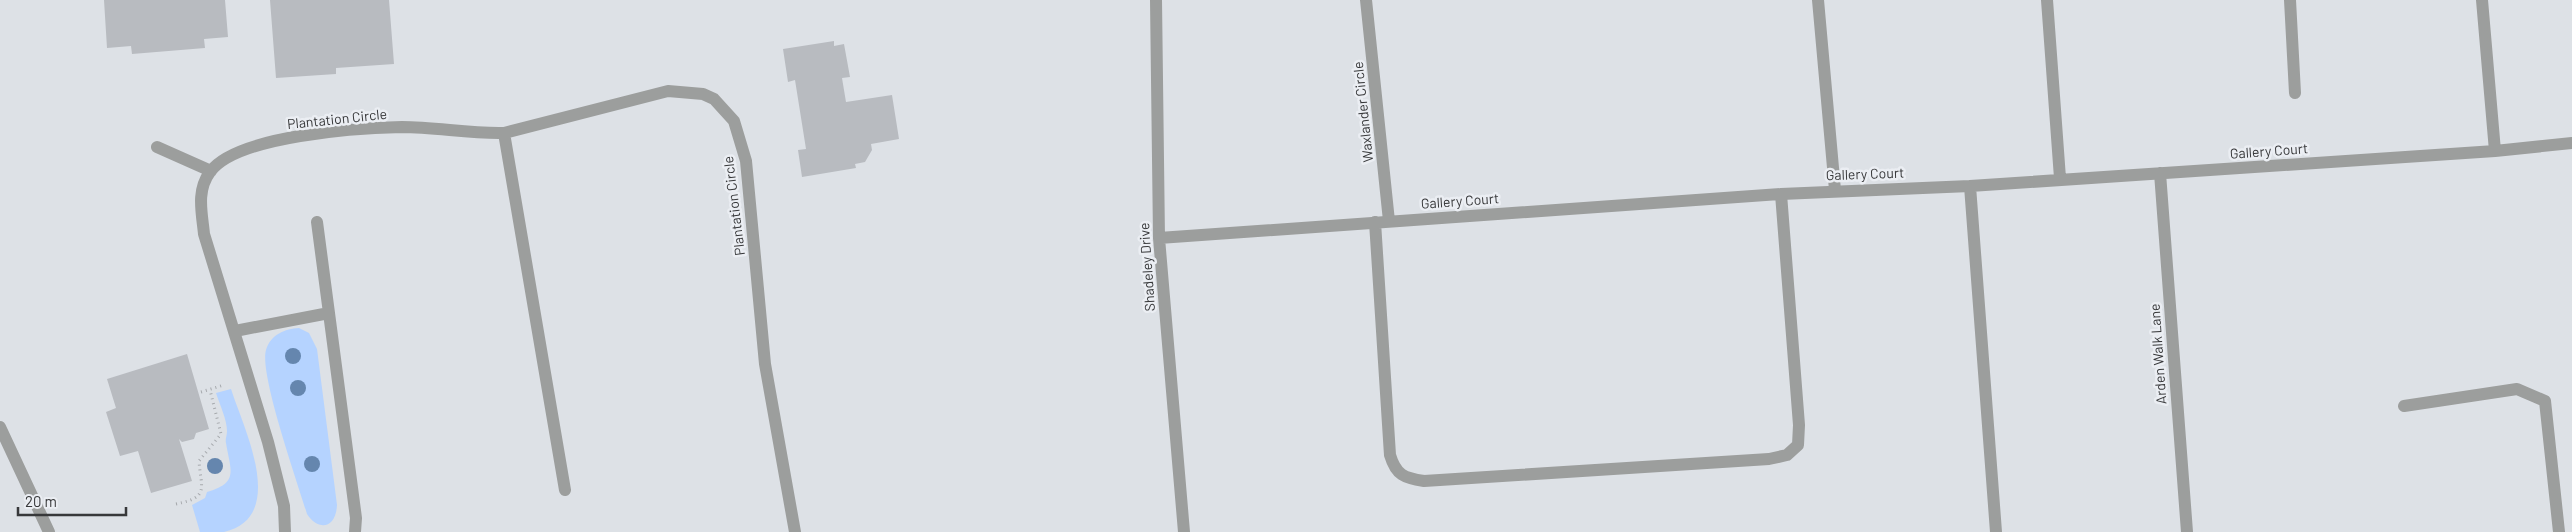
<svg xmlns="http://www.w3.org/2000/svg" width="2572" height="532" font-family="Barlow,sans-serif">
	<rect width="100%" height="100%" fill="#dde1e6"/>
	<path fill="#b5d3ff" d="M299,328L309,333L317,349L337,505C336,528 319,532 307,514C298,483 259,374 266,350C271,334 285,329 299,328Z
		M231,389C243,427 289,517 224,532C216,532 208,532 200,532L192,505L205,498L207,492C240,483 230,469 226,443C225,439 227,436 227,431C227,420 220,405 216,393Z"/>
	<path fill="#b8bbc0" d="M104,0H225L228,37L204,39L205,48L132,54L131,46L107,48Z
		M270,0H389L394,64L336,68V74L276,78Z
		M834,41V46L844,44L850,77L842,78L846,102L892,95L899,139L871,144L872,150L865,162L855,164L856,168L802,177L798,150L806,149L795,80L788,82L783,49Z
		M187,354L209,429L196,433L194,439L182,442L179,439L192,481L151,493L138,451L120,456L106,412L116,408L107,379Z"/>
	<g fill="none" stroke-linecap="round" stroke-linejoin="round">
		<path stroke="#a6a9ad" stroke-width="3" stroke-dasharray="1 4" stroke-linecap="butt" d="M201,392L224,385
			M176,504C210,497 201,489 199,461L221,434L210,390"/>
		<path stroke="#9c9e9d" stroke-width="12" d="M2290,0L2295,93"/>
		<path stroke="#9c9e9d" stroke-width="12" d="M1156,0L1159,238L1184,532
			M1366,0L1389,221
			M1818,0L1835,190
			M2047,0L2060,178
			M2482,0L2495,151
			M504,133L565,490
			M157,147L211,171
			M2160,173L2187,532
			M1970,186L1996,532
			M317,222L356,518L355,532
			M1375,222L1390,455C1396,475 1404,478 1424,481L1769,459L1787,455L1798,445L1799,425L1781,194
			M1159,238L1781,194L1970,186L2495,151L2572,143
			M235,331L329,313
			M2404,406L2517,389L2545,401L2559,532
			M285,532L284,506L268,442L204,234C202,213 196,191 210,172C237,135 359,128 402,127C436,127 470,134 504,133L668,91L703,94L714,99L734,121L746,161L765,364L795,532"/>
		<path stroke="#9c9e9d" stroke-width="12" d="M0,427L49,532"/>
	</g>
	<g fill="#6586ae">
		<circle cx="293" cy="356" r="8"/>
		<circle cx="298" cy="388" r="8"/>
		<circle cx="312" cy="464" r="8"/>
		<circle cx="215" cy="466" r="8"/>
	</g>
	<g text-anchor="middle" stroke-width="5" stroke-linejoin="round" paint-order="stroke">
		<g font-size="14" fill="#37383a" stroke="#ebeef3">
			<text transform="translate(1363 112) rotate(-96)" y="5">Waxlander Circle</text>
			<text transform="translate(337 119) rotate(-6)" y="5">Plantation Circle</text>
			<text transform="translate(2269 151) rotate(-4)" y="5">Gallery Court</text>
			<text transform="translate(1865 174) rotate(-2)" y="5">Gallery Court</text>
			<text transform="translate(1460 201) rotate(-4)" y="5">Gallery Court</text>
			<text transform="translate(734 206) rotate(-97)" y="5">Plantation Circle</text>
			<text transform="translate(1147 267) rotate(-94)" y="5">Shadeley Drive</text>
			<text transform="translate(2158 354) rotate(-94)" y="5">Arden Walk Lane</text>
		</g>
	</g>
	<path d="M18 507v8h108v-8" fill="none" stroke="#37383a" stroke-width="2.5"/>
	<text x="25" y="507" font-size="15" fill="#37383a" stroke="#ebeef3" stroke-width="4" paint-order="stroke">20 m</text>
</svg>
